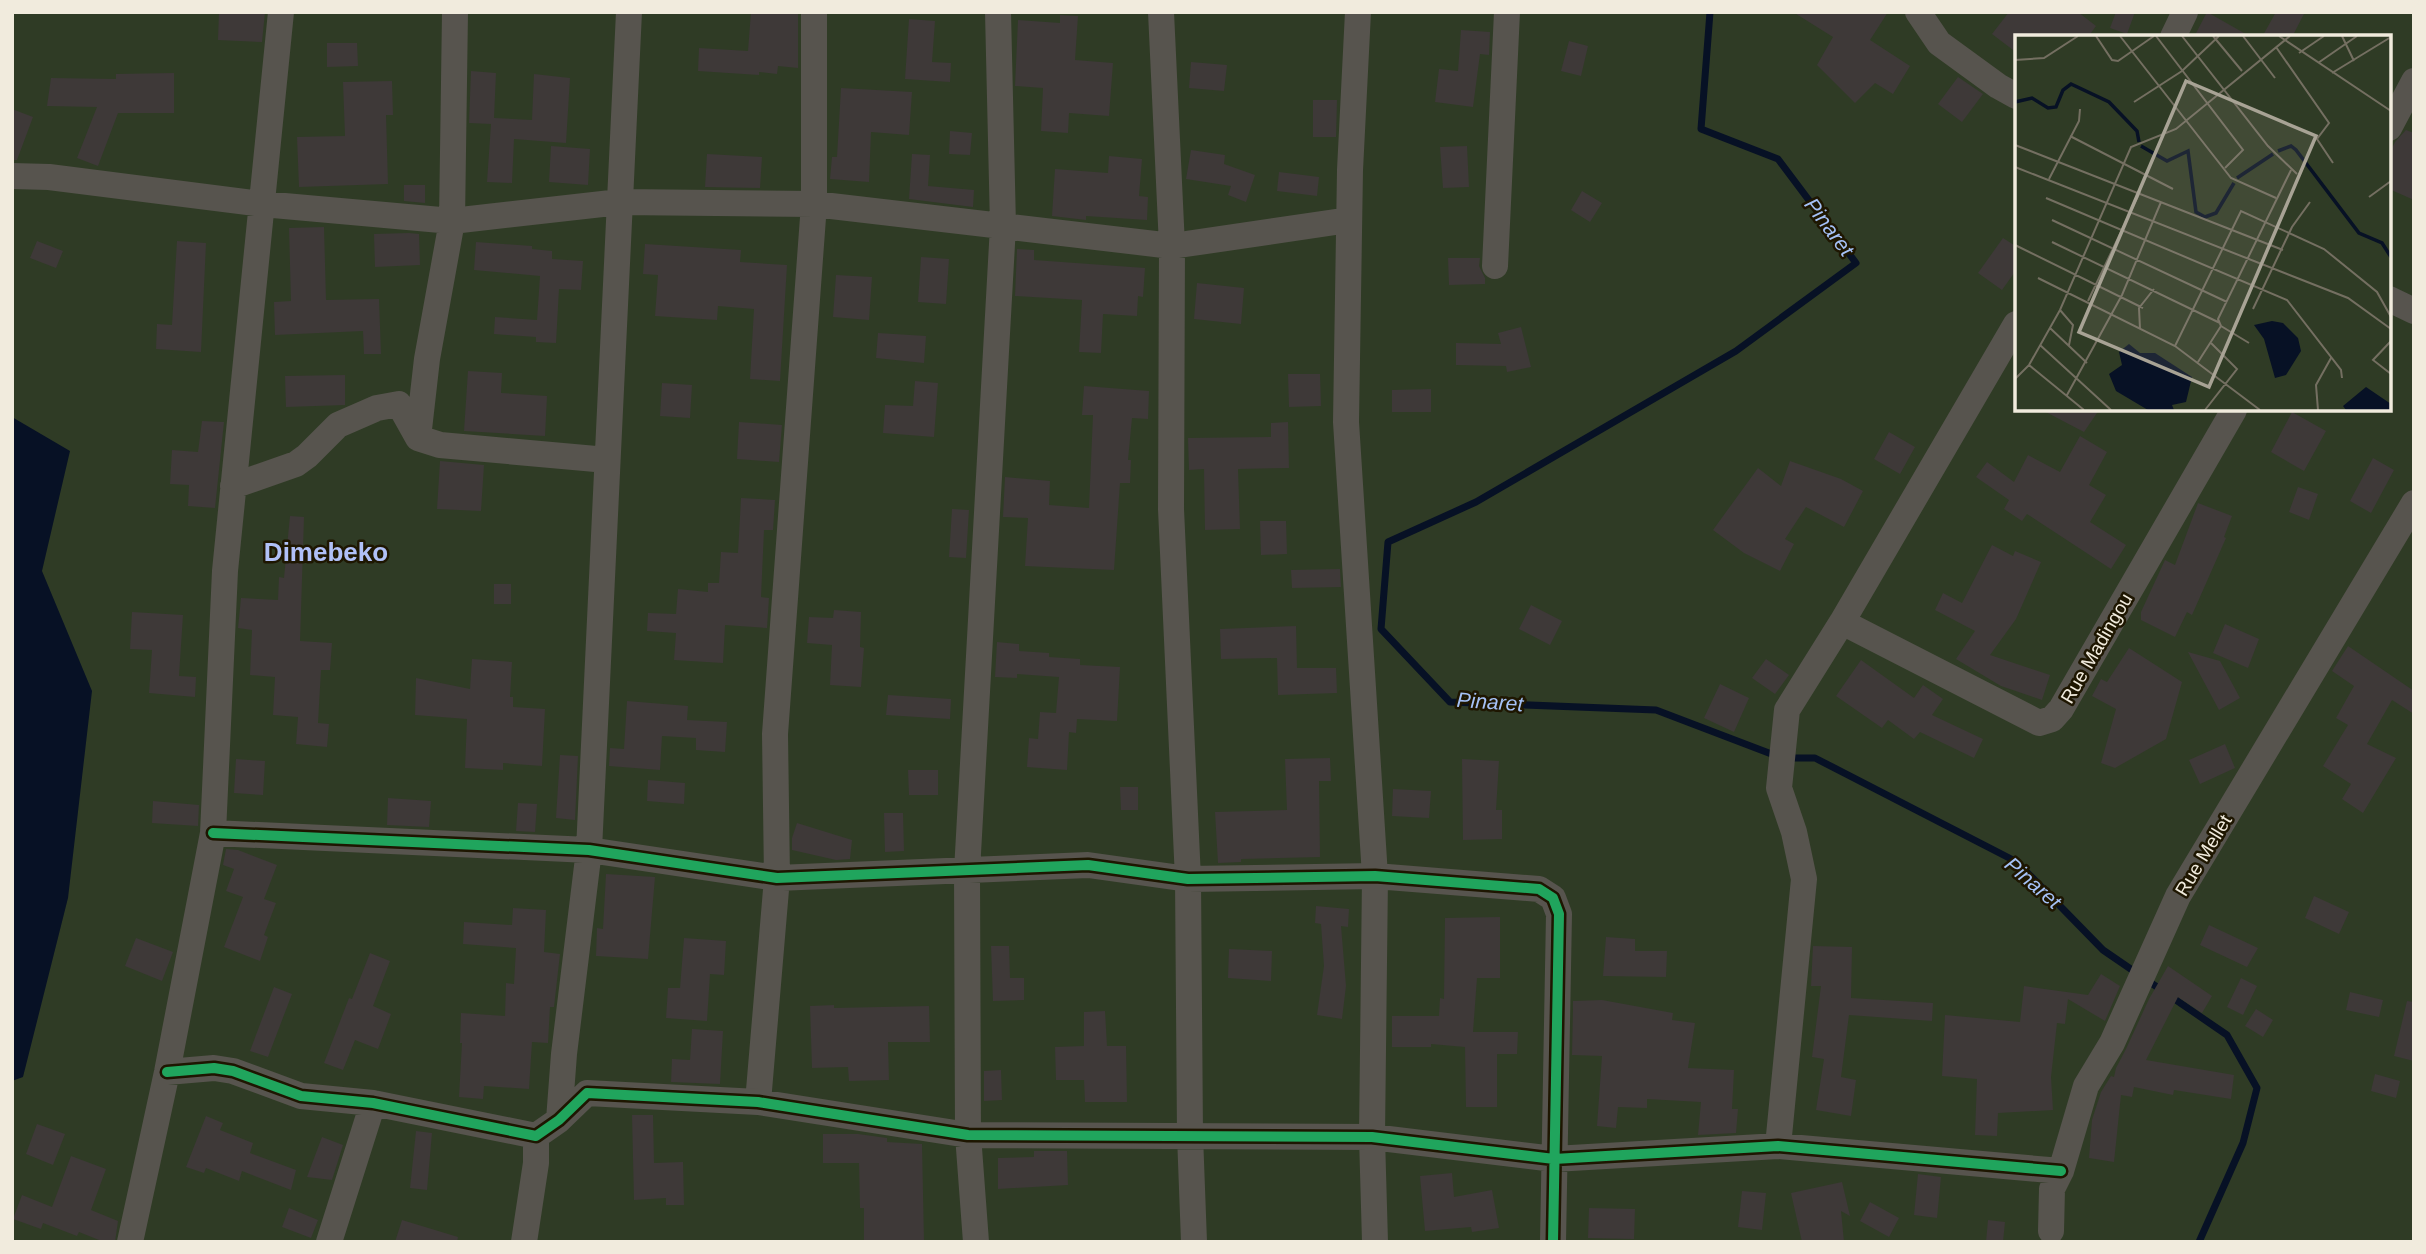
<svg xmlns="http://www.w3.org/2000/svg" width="2426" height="1254" font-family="Arial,sans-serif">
	<rect width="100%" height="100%" fill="#201c0f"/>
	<path fill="#2f3b25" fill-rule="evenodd" d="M12,12H2414V1242H12ZM2016,37H2389V410H2016Z"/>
	<path fill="#071125" d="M12,417L70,451L42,571L92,691L68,898L23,1077L12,1081Z"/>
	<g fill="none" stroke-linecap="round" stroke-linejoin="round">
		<path stroke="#071125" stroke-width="7" d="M1710,12L1701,129L1778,159L1856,263L1736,351L1476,502L1388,542L1381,629L1450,702L1656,710L1782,758H1815L2017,862L2103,950L2227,1035L2257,1088L2243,1143L2199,1242"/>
	</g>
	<path fill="#3e3938" d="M219,12H265L262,42L218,40Z
		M751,12H798V68L778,66L777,74L759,72V75L698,71L699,48L748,51Z
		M1793,12H1888L1870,40L1910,66L1893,94L1875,83L1855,103L1817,65L1833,37Z
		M2009,12H2078L2096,26L2088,37H2017V53L1992,34Z
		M2116,12H2135L2127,34L2110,28Z
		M2207,12L2251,37H2194Z
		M2276,12H2305L2292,37H2262Z
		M1060,15L1078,16L1075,60L1113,63L1109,116L1069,113L1068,133L1041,131L1043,88L1015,86L1018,20L1060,23Z
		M909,19L935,21L932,62L951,63L950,82L905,79Z
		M1461,30L1490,32L1489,55L1480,54L1473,107L1435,102L1439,69L1458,71Z
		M1569,41L1588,46L1581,76L1561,71Z
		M327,43H357L358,66L327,67Z
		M1191,62L1227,65L1224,91L1189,88Z
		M471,71L496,73L494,118L532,120L534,74L570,78L566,143L514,139L512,183L487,182L491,124L469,123Z
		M174,73V113H118L98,166L77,158L97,107L47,106L51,78L116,79V74Z
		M1958,77L1983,94L1962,122L1938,104Z
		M392,81L393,115H386L388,184L299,187L297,137L345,136L343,82Z
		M841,88L912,92L909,135L871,132L869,182L830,179L832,157H837Z
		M1313,100H1337L1336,137H1313Z
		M12,109L33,117L17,160H12Z
		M2406,130L2414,133V200L2389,189V154L2395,142Z
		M950,131L972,133L970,155L949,154Z
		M551,146L590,149L588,185L549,182Z
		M1467,146L1469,187L1443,188L1440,147Z
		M1191,150L1225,155L1224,164L1255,175L1246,202L1228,195L1231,186L1186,179Z
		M707,154L762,157L760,188L705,187Z
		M912,154L930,155L928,186L974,190L973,207L909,199Z
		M1109,156L1142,159L1139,196L1148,197L1147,220L1086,216V220L1052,216L1055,169L1108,173Z
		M1279,172L1319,177L1317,196L1277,191Z
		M404,185H425V203L404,201Z
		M1582,191L1602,203L1590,222L1571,210Z
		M324,227L326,300L379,299L381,354H364L363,331L275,335L274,302L291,301L289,228Z
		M409,233L419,234L420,265L375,267L374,234Z
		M2003,238L2017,247V269L2002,290L1978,273Z
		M37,241L63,251L56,268L30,258Z
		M177,241L206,243L201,352L156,349L157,324L172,325Z
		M476,242L532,246V249L552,251V259L583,261L581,290L559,289L556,343L536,342V337L494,334L495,317L537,320L540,276L474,270Z
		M645,244L741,250L740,262L787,265L780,381L750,379L754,309L718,306L717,320L655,316L658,275L643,274Z
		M1017,249L1034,250V260L1145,268L1143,297L1138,296L1137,316L1103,314L1101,353L1079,352L1082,300L1015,296Z
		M921,257L949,259L946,304L918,302Z
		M1448,258H1480L1479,266L1485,278V284L1449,285Z
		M836,275L872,277L869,320L833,317Z
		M1197,283L1244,288L1241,324L1194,319Z
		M1521,327L1531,367L1507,372L1506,366L1456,365V343L1501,344L1498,333Z
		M878,333L926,336L924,363L876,358Z
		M468,371L502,373L501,393L547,396L545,436L464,431Z
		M1288,374H1320L1321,406L1289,407Z
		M345,375V405L286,407L285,376Z
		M915,381L938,383L934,437L883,433L885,405L913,406Z
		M662,383L692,385L690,418L660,416Z
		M1084,386L1149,391L1148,419L1132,418L1128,460H1131L1130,483H1120L1114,570L1025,566L1028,518L1003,517L1005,477L1050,481L1049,505L1089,508L1093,415H1082Z
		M1431,389V412H1392V390Z
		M2042,410H2099L2084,432Z
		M2292,412L2326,431L2304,471L2271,452Z
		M202,421L224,422L215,508L188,506L189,485L170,484L172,450L198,452Z
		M739,422L782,425L779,462L737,459Z
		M1288,422L1289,468L1238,469L1240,529L1205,530L1204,469L1189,470L1188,438L1271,437V423Z
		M1889,432L1915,447L1900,474L1874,459Z
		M2080,436L2107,452L2089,485L2106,495L2090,522L2126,545L2111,569L2027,514L2022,521L2004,509L2009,500L1976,477L1987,462L2014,482L2028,455L2060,472Z
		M2373,458L2394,470L2371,513L2350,501Z
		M440,461L484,465L481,511L437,509Z
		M1790,461L1841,479L1863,491L1844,527L1806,507L1785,539L1794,544L1780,571L1744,553L1713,530L1758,468L1781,486Z
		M2298,487L2318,494L2309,520L2289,512Z
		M741,498L775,500L773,530H764L761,597L769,598L767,628L725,625L723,663L674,660L676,633L647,631L648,613L676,614L678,589L708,592V583H719L721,552L738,553Z
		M2198,503L2232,516L2224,537L2226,538L2192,615L2187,612L2175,637L2141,620V612L2165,560L2175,565Z
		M952,509L969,510L966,558L949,557Z
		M290,516L304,517L300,641L332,643L330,670H321L318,723L329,724L327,747L296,744L298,717L273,715L275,677L250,675L252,630L238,628L241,598L278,600L279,577L284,578Z
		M1260,521H1286L1287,554L1261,555Z
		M1992,545L2013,556L2015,551L2041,562L2016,619L1990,655L2050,675L2042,700L2001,686L1956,659L1975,631L1935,610L1943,593L1962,603Z
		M1340,569L1341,587L1292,588L1291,570Z
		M494,584H511V604H494Z
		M1531,605L1562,621L1550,645L1519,629Z
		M834,610L861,612L860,647L864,648L861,687L830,685L832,645L807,643L809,617L833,618Z
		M132,612L183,615L179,676L196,677L195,697L149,693L152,650L130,649Z
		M2225,624L2259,639L2248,668L2213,653Z
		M1296,626L1297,668H1336L1337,693L1278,695L1277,658L1221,659L1220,629Z
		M997,642L1019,644V651L1049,653V657L1080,659V665L1120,667L1117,721L1077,719L1076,733L1069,732L1067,770L1027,767L1029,738L1038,739L1040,712L1056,713L1059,677L1017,674V678L995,677Z
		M2348,646L2414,691V714L2392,700L2367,744L2396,758L2363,813L2342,799L2351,784L2323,766L2348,725L2336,718L2354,686L2332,671Z
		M2129,648L2182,682L2166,739L2115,768L2101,763L2116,709L2092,696L2101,679L2107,682Z
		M2188,652L2220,661L2240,698L2219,710Z
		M472,659L512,662L510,697H513V707L545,709L542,766L503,763V770L465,768L467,719L415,715L416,678L470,689Z
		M1766,659L1789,675L1775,694L1752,678Z
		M1861,660L1914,698L1923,685L1943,699L1932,715L1983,739L1974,758L1920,732L1914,739L1888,720L1882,728L1836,696Z
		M1720,684L1749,698L1734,732L1704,718Z
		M888,695L951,699L950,719L886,715Z
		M627,701L688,706L687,720L727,722L725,752L696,750V738L662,736L660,770L609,766L610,748L624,749Z
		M2225,744L2235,768L2200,784L2189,760Z
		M560,755L578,756L575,820L556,818Z
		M1330,758L1331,781H1319L1320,857L1241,859V862L1218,863L1215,812L1287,810L1285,759Z
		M236,759L265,761L263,795L234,793Z
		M1462,759L1499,761L1496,810H1502V839L1463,840Z
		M908,770H938V795H909Z
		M648,780L685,783L684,804L647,801Z
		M1120,787H1138V810H1121Z
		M1393,789L1431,791L1429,818L1392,816Z
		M388,798L431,801L429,827L387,825Z
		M153,801L199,805L198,826L152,823Z
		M518,803L537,804L535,832L516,831Z
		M884,813H903L904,851L885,852Z
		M797,823L852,840L850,859L836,860L792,850V838Z
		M226,849L238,850L277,865L264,899L276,903L264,935L268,937L260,961L224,947L243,897L226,891L234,869L223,865Z
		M606,874L655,877L648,959L596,956L597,928L603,929Z
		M2314,896L2349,912L2339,934L2305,918Z
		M1316,906L1349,909L1348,927L1341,926L1346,986L1342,1019L1317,1015L1324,966L1321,924L1315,923Z
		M513,908L546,910L544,952L560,954L554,1007H550L548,1043L532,1042L529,1089L484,1086L483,1099L459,1097L462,1043H460L461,1013L505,1016L506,983L514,984L516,948L463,944L464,922L512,925Z
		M1500,917V978H1477L1473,1032H1518L1517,1054H1497V1107H1466L1465,1047L1431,1044V1047H1392V1016H1439L1440,998L1444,999L1445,918Z
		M2209,925L2258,948L2247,967L2200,945Z
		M1606,937L1635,939V951H1667L1666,977L1603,976Z
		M136,938L173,952L162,981L125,966Z
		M684,938L726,941L724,975L710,974L707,1021L666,1018L668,988H680Z
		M991,946H1009L1010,978H1024V1000L993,1001Z
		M1813,946L1852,947L1851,998L1933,1003L1932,1021L1849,1015L1841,1077L1856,1080L1851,1116L1816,1110L1824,1059L1812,1057L1821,986H1811Z
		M1229,949L1272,951L1271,981L1228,978Z
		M370,953L390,961L373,1006L391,1014L378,1049L355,1040L343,1070L324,1063L349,998L352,999Z
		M2168,966L2212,996L2202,1013L2178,997L2146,1060L2234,1075L2231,1099L2174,1090L2173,1095L2134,1087L2132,1097L2121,1095L2114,1162L2089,1158L2092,1120L2101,1092L2111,1076L2114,1077L2116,1068L2126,1049L2149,999Z
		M2101,974L2120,986L2105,1021L2068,999L2065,1024L2057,1023L2051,1077L2053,1110L1998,1113L1997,1136L1975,1135L1977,1079L1942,1076L1945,1015L2020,1022L2024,986L2088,995Z
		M2241,978L2257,986L2243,1015L2227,1007Z
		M274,987L292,994L268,1057L250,1051Z
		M2350,992L2383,1000L2379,1017L2346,1010Z
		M1602,1000L1673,1013L1672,1020L1695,1023L1688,1068L1734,1070L1732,1109H1738L1736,1133L1698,1135L1701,1102L1647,1099V1108L1618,1107L1616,1128L1597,1126L1602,1056L1572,1055L1573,1009V1001Z
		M2407,1001L2414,1002V1061L2394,1056Z
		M834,1005V1008L929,1006L930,1042H888L889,1080L849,1081L848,1067L812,1068L810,1006Z
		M2256,1009L2273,1020L2263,1037L2245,1026Z
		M1105,1011L1107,1046H1126L1127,1102H1085L1084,1080H1056L1055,1047L1084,1046V1012Z
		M692,1029L723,1031L720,1084L671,1082L672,1059L690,1060Z
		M1001,1070L1002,1100L984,1101V1071Z
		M2375,1074L2400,1081L2396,1098L2371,1091Z
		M632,1115H653L654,1163L683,1162L684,1205H666V1198L634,1200Z
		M206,1116L223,1123L220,1130L253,1143L250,1153L296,1170L291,1190L242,1171L239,1181L206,1168L204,1173L186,1167Z
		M37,1124L65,1134L53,1165L26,1154Z
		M416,1131L432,1133L427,1190L410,1188Z
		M823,1134H858L887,1138V1142L922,1144L924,1242H864V1208H860L859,1163H823Z
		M322,1137L343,1145L332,1180L307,1177Z
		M1034,1151H1067L1068,1185L998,1189V1158L1034,1157Z
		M71,1156L106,1169L91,1210L118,1221L115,1242H104L79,1232L77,1236L43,1223L41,1229L13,1219L22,1195L52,1207Z
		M1452,1173L1454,1197L1492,1190L1499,1228L1472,1232L1471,1227L1425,1231L1420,1176Z
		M1918,1174L1941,1177L1937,1218L1914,1215Z
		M1842,1182L1850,1216L1841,1211L1844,1242H1802L1791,1193Z
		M1742,1191L1766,1193L1762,1230L1738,1227Z
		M1870,1202L1899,1218L1889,1237L1860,1221Z
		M289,1208L318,1220L311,1238L282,1227Z
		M1589,1208L1635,1209L1634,1239L1588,1238Z
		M402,1220L458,1237L457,1242H395Z
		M1988,1220L2005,1222L2003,1242H1986Z"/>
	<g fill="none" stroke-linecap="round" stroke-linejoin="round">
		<path stroke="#57544e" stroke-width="26" d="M1161,12L1172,246L1171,509L1188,879L1190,1135L1194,1242
			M1358,12L1350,170L1346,422L1375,876L1372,1137L1375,1242
			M1918,12L1939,43L1998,86L2016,96
			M2173,37L2185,12
			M2389,128L2414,81
			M12,176L49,177L262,204L452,221L620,202L814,204L1172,246L1349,220
			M1495,266L1507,12
			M2389,299L2414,311
			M418,438L427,359L452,221L455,12
			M233,486L296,464L307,456L338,425L377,408L399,404L418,438L440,445L607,460
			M1842,622L2039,723L2052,719L2061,709L2234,410
			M213,833L589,850L777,878L1088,865L1188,879L1375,876L1539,889L1553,898L1559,914L1553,1242
			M167,1072L214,1068L233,1071L301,1096L373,1103L536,1136L559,1120L587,1093L758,1102L968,1135L1372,1137L1554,1159L1778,1146L2061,1171
			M758,1102L777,878L775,734L814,204V12
			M559,1120L564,1054L589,850L629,12
			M1778,1146L1804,879L1794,832L1779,788L1787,710L1842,622L2016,324
			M2051,1231L2052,1189L2061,1171L2086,1086L2112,1043L2178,896L2414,503
			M130,1242L167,1072L213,833L225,571L281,12
			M329,1242L373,1103
			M524,1242L536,1163V1136
			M976,1242L968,1135L967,871L1003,226L998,12"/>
		<g stroke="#1e1601" stroke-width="15">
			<path id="cycleway" d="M213,833L589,850L777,878L1088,865L1188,879L1375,876L1539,889L1553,898L1559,914L1553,1242
				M167,1072L214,1068L233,1071L301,1096L373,1103L536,1136L559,1120L587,1093L758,1102L968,1135L1372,1137L1554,1159L1778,1146L2061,1171"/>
		</g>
		<use href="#cycleway" stroke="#20a55d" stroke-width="10"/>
	</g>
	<g text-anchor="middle" stroke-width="5" stroke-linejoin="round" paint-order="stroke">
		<g font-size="19" fill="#f1ebdd" stroke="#1e1601">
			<text transform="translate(2096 648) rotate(-60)" y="7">Rue Madingou</text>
			<text transform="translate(2203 855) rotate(-59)" y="7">Rue Mellet</text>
		</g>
		<g font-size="21" font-style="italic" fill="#a5c1f6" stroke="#1e1601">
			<text transform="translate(1829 227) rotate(53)" y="7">Pinaret</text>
			<text transform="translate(1490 702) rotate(4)" y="7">Pinaret</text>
			<text transform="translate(2033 883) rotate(41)" y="7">Pinaret</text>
		</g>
		<g font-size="26" font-weight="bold" fill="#b0c0f7" stroke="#1e1601">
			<text x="326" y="561">Dimebeko</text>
		</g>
	</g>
	<g transform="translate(2015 35)">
		<rect width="376" height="376" fill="#201c0f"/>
		<path d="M0,1H376V375H0Z" fill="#2f3b25"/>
		<path d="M257,286L268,288L283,303L286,316L271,340L260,343L249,304L239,290ZM114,309L125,318H140L177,342L171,367L157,370L159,375H133L101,356L94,339L107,330L104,317ZM351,352L376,369V375H331L328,371Z" fill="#071125"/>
		<path fill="none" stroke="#071125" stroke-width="3.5" d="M0,67L17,63L33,73L41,72L48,55L56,49L94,67L122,96L124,107M126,111L152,126L173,116L181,177L190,182L201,178L219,148M263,116L276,111L281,115L344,198L367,208L376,222M222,143L258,119"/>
		<path fill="none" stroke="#746f61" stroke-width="2" d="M81,1L97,25L103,26L139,1M105,1L216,143L261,163M141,1L228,115L210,133M167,1L253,111L282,139M198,1L227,36M228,1L260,43M264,1L376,76M327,1L339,26M261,12L314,88L302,104L318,128M284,18L309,1M0,25L29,23L63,1M303,28L342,1M317,38L376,2M119,67L167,36L204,1M55,101L158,154M0,110L268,215M0,132L333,263L376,294M34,144L64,86L65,74M354,162L376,146M31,163L272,265L326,335L327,343M37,185L212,267M37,207L205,288M0,210L128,273M23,243L160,311L245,375M73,266L125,157M238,274L277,192L295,167M45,275L58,290L54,310M206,291L234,308M35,293L72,328M125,294L124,273L139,254M376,306L358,325L376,339M25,310L96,375M160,311L226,176L309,214L362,257L376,282M183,327L206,291L203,284L276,135M14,330L45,275L116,112L161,94L275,1M0,344L14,330L69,375M52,360L107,260L146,167M190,375L222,334L195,307M303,375L301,350L316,323"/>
		<path fill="#a8a395" fill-opacity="0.15" stroke="#a8a395" stroke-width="3.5" d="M171,46L301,101L194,352L64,297Z"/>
		<rect width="376" height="376" fill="none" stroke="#f1ebdd" stroke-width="3.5"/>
	</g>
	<rect width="2426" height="1254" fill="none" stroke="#f1ebdd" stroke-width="28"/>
</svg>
